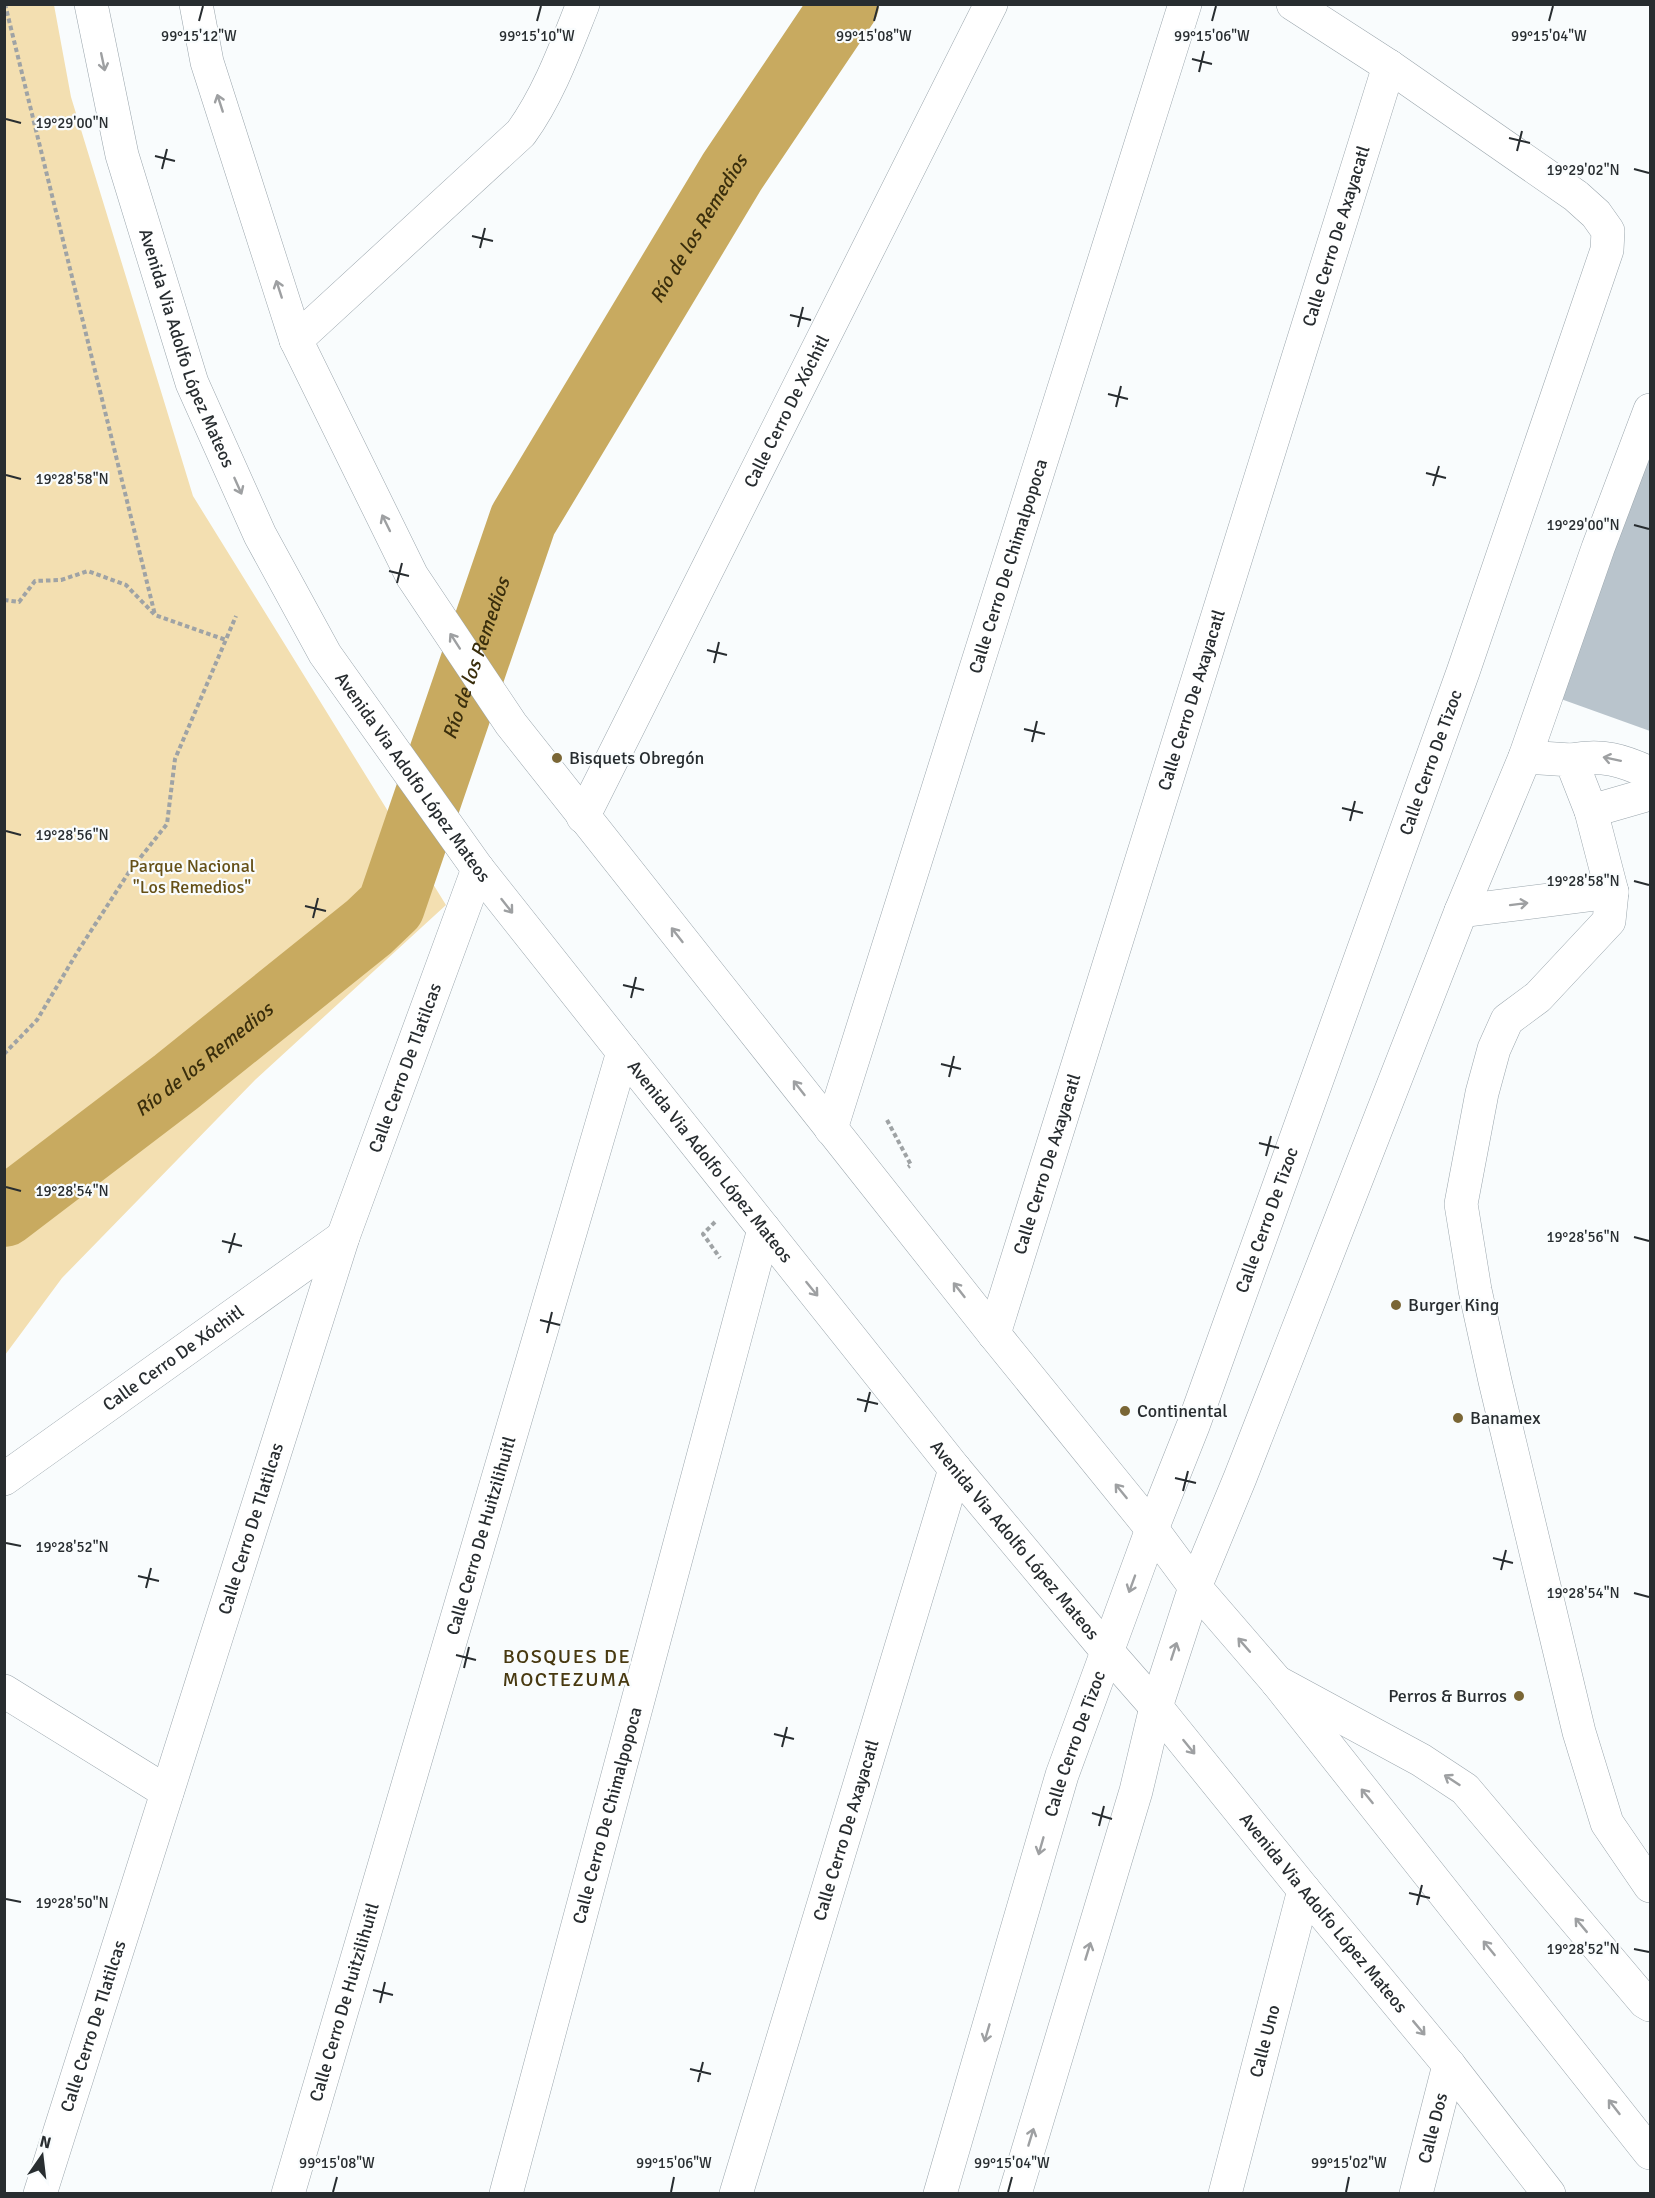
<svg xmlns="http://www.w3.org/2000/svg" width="1655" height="2198" font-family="Signika,sans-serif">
	<rect width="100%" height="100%" fill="#f9fcfd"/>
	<path fill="#f3dfb1" d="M54,5L71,97L193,496L446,905L255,1080L62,1278L5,1355L4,5Z"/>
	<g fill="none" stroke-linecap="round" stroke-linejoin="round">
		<path stroke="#c8aa60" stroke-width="68" id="s1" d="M4,1213L176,1082L369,927L391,906L523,520L732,172L845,4"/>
	</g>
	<path fill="#b9c4cc" d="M1650,417V731L1547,694Z"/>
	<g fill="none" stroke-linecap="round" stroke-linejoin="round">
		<g stroke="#9ba6ad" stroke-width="34">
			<g id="minor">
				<path d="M296,340L521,133C549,94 565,49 583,4"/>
				<path d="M1525,757L1571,760L1591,811L1612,892L1609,921L1538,997L1507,1020L1494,1049L1482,1093L1461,1204L1475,1290L1495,1381L1579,1732L1607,1823L1650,1886"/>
				<path d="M1571,760C1602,754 1622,760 1650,773"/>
				<path d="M1591,811L1650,794"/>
				<path id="s2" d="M583,817L991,4"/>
				<path d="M1461,911L1612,892"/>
				<path id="s3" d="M831,1129L1185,4"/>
				<path id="s4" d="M994,1334L1389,66"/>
				<path id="s5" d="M4,1479L343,1237"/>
				<path d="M1277,1682L1421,1760L1465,1789L1645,2002L1650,2005"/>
				<path d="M4,1691L167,1792"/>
				<path id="s6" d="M40,2194L343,1237L478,869"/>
				<path id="s7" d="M288,2194L623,1052"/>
				<path id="s8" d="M506,2194L764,1229"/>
				<path id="s9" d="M736,2194L955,1469"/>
				<path id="s10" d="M940,2194L1062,1775L1152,1529L1193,1426L1463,672L1607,250L1608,231L1596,214L1576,196L1389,66L1293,4"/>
				<path d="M1015,2194L1136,1791L1156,1707L1195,1587L1240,1478L1461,911L1525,757L1598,548L1650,410"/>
				<path id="s11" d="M1225,2194L1304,1890"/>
				<path id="s12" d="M1416,2194L1449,2065"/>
			</g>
		</g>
		<g stroke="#9ba6ad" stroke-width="34">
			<g id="major">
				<path id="s13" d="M91,4L122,155L192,383L260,535L325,654L478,869L623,1052L955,1469L1107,1651L1156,1707L1304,1890L1449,2065L1549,2194"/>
				<path d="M196,4L207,62L296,340L412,576L511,724L994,1334L1152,1529L1195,1587L1277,1682L1650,2153"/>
			</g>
		</g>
		<path stroke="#9fa3a5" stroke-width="4" stroke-dasharray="4.5 3" stroke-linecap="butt" d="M5,4L155,615
			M4,600L19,602L35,581L61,580L88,571L126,585L155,615L226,640
			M4,1054L37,1020L78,951L129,872L167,824L175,759L236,616
			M887,1120L911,1165L908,1167
			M715,1222L703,1234L720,1258"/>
		<use href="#minor" stroke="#fff" stroke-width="33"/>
		<use href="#major" stroke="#fff" stroke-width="33"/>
	</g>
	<defs><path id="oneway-shaft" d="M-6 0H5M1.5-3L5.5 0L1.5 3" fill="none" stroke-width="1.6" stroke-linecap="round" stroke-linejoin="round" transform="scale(1.5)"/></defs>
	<g stroke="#9ea0a2">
		<use href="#oneway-shaft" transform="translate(103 62) rotate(78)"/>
		<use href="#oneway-shaft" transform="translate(220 103) rotate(-108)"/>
		<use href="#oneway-shaft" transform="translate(279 289) rotate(-108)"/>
		<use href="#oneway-shaft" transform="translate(238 486) rotate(66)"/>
		<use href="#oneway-shaft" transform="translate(386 523) rotate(-116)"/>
		<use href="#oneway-shaft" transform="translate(455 641) rotate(-123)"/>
		<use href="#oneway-shaft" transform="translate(1612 759) rotate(-168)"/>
		<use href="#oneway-shaft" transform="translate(1519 904) rotate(-7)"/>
		<use href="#oneway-shaft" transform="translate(507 906) rotate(52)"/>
		<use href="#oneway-shaft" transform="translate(677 935) rotate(-128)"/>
		<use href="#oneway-shaft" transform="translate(799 1088) rotate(-128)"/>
		<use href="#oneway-shaft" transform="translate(812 1289) rotate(51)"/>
		<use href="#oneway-shaft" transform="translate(959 1290) rotate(-128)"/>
		<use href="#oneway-shaft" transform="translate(1121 1491) rotate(-129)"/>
		<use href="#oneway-shaft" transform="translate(1132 1584) rotate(110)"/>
		<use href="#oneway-shaft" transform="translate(1244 1645) rotate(-131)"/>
		<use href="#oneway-shaft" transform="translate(1174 1651) rotate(-72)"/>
		<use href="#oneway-shaft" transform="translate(1189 1747) rotate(51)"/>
		<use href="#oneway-shaft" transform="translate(1452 1780) rotate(-147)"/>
		<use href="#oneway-shaft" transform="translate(1367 1796) rotate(-129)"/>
		<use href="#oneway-shaft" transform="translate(1041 1846) rotate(106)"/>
		<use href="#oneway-shaft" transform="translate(1581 1925) rotate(-130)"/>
		<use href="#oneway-shaft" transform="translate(1489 1948) rotate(-129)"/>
		<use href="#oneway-shaft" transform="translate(1088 1951) rotate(-73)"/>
		<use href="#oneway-shaft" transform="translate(1419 2028) rotate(50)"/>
		<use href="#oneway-shaft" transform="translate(987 2033) rotate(106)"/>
		<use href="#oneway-shaft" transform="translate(1614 2107) rotate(-128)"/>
		<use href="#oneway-shaft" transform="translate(1031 2137) rotate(-73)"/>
	</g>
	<path fill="none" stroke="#282d30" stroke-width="2" d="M199,21L203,6M537,21L541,6M874,21L878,6M1212,21L1216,6M1549,21L1553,6M1192,59L1212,64M1199,72L1204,51M6,119L21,123M1509,138L1530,143M1517,151L1522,131M155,156L175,161M162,169L167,149M1634,169L1649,173M472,236L493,241M480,248L485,228M790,315L811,320M798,327L803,307M1108,394L1128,399M1116,407L1121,386M1426,473L1446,478M6,475L21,479M1433,486L1439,466M1634,525L1649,529M389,571L409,576M397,583L402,563M707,650L727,655M714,663L719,642M1024,729L1045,734M1032,742L1037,721M1342,808L1363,813M1350,821L1355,801M6,831L21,835M1634,881L1649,885M305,906L326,911M313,918L318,898M623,985L644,990M631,998L636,977M941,1064L961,1069M949,1077L954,1056M1259,1143L1279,1148M1266,1156L1271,1136M6,1187L21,1191M1634,1237L1649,1241M222,1241L242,1246M229,1253L235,1233M540,1320L560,1325M547,1333L552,1312M857,1399L878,1404M865,1412L870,1392M1175,1478L1196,1483M1183,1491L1188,1471M6,1543L21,1546M1493,1558L1513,1563M1501,1570L1506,1550M138,1576L159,1581M146,1588L151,1568M1634,1593L1649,1597M456,1655L476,1660M464,1668L469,1647M774,1734L794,1739M782,1747L787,1727M1092,1813L1112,1819M1099,1826L1104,1806M1409,1893L1430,1898M6,1899L21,1902M1417,1905L1422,1885M1634,1949L1649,1952M373,1990L393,1995M380,2003L385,1982M690,2069L711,2074M698,2082L703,2062M333,2192L337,2177M671,2192L674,2177M1008,2192L1012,2177M1346,2192L1349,2177"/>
	<g fill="#7a6635" stroke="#f9fcfd" stroke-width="2">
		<circle cx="557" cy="758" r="6"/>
		<circle cx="1396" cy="1305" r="6"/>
		<circle cx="1125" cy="1411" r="6"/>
		<circle cx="1458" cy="1418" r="6"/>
		<circle cx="1519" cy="1696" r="6"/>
	</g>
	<g text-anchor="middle" stroke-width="4.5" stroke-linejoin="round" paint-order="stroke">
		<g font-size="18" fill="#282d30" stroke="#f9fcfd">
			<text dy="6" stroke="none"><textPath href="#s4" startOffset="1150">Calle Cerro De Axayacatl</textPath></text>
			<text dy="6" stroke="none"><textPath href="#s13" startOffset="358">Avenida Via Adolfo López Mateos</textPath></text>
			<text dy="6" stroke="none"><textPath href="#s2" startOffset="454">Calle Cerro De Xóchitl</textPath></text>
			<text dy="6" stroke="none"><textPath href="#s3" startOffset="590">Calle Cerro De Chimalpopoca</textPath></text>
			<text dy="6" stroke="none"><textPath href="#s4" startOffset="664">Calle Cerro De Axayacatl</textPath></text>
			<text dy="6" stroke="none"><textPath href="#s10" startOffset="1514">Calle Cerro De Tizoc</textPath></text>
			<text dy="6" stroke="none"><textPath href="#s13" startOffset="846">Avenida Via Adolfo López Mateos</textPath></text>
			<text dy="6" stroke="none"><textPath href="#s6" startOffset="1184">Calle Cerro De Tlatilcas</textPath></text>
			<text dy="6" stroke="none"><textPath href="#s13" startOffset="1332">Avenida Via Adolfo López Mateos</textPath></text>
			<text dy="6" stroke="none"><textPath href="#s4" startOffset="178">Calle Cerro De Axayacatl</textPath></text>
			<text dy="6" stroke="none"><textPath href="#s10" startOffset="1028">Calle Cerro De Tizoc</textPath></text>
			<text dy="6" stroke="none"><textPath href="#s5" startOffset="208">Calle Cerro De Xóchitl</textPath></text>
			<text dy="6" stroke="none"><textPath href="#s6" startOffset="698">Calle Cerro De Tlatilcas</textPath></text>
			<text dy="6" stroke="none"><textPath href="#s7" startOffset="686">Calle Cerro De Huitzilihuitl</textPath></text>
			<text dy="6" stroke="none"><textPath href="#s13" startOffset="1818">Avenida Via Adolfo López Mateos</textPath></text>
			<text dy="6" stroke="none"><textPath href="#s10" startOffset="470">Calle Cerro De Tizoc</textPath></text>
			<text dy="6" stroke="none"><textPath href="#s8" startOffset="392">Calle Cerro De Chimalpopoca</textPath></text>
			<text dy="6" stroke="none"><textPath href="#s9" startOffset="380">Calle Cerro De Axayacatl</textPath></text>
			<text dy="6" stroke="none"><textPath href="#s13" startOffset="2302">Avenida Via Adolfo López Mateos</textPath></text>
			<text dy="6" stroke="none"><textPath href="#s7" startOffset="200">Calle Cerro De Huitzilihuitl</textPath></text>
			<text dy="6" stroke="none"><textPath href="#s6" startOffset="176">Calle Cerro De Tlatilcas</textPath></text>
			<text dy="6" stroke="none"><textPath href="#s11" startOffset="158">Calle Uno</textPath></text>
			<text dy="6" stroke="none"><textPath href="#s12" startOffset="68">Calle Dos</textPath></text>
		</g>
		<g font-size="18" fill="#282d30" stroke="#f9fcfd" text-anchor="start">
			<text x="569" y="764">Bisquets Obregón</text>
			<text x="1408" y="1311">Burger King</text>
			<text x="1137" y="1417">Continental</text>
			<text x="1470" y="1424">Banamex</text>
			<text x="1507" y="1702" text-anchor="end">Perros &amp; Burros</text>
		</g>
		<g font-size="18" fill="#655017" stroke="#f9fcfd">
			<text x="192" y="872">Parque Nacional<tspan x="192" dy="21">"Los Remedios"</tspan></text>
		</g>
		<g font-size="20" font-style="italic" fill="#3a2e0c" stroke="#f9fcfd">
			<text dy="7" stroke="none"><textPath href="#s1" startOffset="1242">Río de los Remedios</textPath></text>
			<text dy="7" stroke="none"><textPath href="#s1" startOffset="756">Río de los Remedios</textPath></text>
			<text dy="7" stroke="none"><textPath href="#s1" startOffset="252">Río de los Remedios</textPath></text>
		</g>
		<g font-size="20" letter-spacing="1.5" fill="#483910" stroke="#f9fcfd">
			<text x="567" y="1663">BOSQUES DE<tspan x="567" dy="23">MOCTEZUMA</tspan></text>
		</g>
	</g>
	<g font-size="15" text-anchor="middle" fill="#282d30" stroke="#f9fcfd" stroke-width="4.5" stroke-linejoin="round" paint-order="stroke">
		<text x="199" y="41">99°15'12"W</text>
		<text x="537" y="41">99°15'10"W</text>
		<text x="874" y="41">99°15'08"W</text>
		<text x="1212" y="41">99°15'06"W</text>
		<text x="1549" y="41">99°15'04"W</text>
		<text x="72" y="128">19°29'00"N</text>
		<text x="1583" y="175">19°29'02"N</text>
		<text x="72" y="484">19°28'58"N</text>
		<text x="1583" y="530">19°29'00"N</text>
		<text x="72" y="840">19°28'56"N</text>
		<text x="1583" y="886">19°28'58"N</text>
		<text x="72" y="1196">19°28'54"N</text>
		<text x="1583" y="1242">19°28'56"N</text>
		<text x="72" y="1552">19°28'52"N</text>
		<text x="1583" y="1598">19°28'54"N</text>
		<text x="72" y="1908">19°28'50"N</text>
		<text x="1583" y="1954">19°28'52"N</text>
		<text x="337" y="2168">99°15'08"W</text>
		<text x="674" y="2168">99°15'06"W</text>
		<text x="1012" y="2168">99°15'04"W</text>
		<text x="1349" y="2168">99°15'02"W</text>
	</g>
	<rect width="1655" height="2198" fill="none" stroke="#282d30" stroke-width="12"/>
	<g transform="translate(42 2156) rotate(14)" stroke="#f9fcfd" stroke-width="4.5" paint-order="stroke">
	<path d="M0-4.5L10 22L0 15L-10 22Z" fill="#282d30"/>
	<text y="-9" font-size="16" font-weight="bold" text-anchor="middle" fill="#282d30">N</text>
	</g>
</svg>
